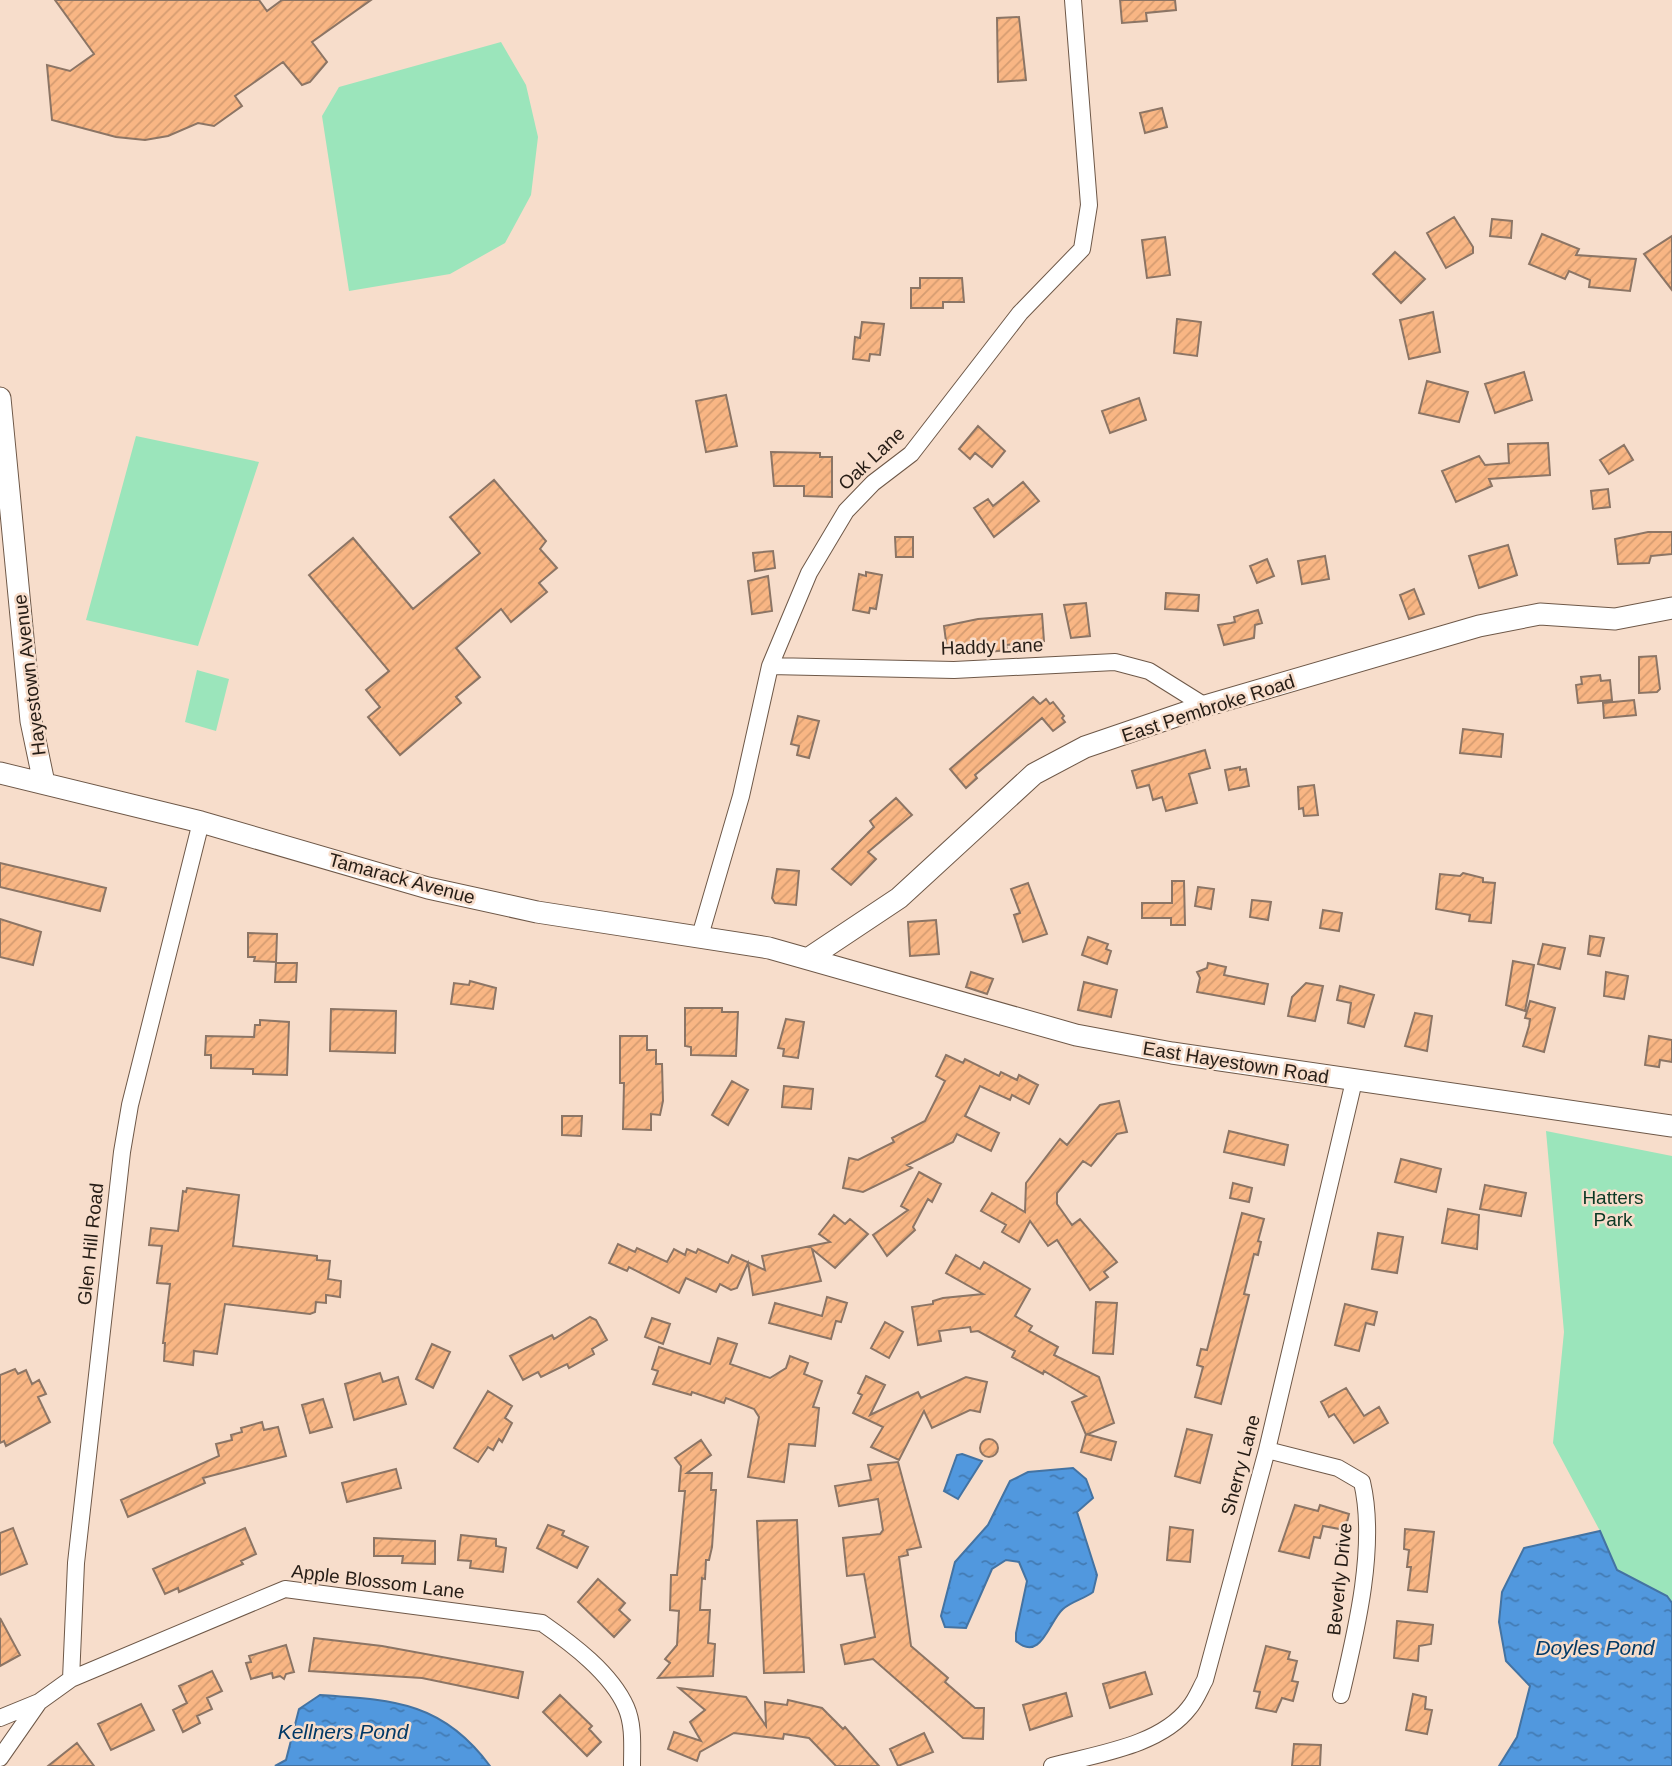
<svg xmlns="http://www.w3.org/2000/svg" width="1672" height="1766" font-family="Arial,sans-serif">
	<defs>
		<pattern id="water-ripples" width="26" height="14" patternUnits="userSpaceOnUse" patternTransform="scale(1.75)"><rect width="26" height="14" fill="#5198de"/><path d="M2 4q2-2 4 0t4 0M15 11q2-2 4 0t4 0" fill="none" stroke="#437bb3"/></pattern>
		<pattern id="building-hatch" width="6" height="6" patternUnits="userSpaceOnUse" patternTransform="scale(1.75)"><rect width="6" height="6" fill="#f9b684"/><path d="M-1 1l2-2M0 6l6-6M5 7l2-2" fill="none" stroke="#d59c71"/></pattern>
	</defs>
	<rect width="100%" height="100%" fill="#f7ddcb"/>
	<path fill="#9be5bb" d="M501,42L526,85L538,137L531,195L505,243L450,274L349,291L322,116L339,87Z
		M136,436L259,462L198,646L86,620Z
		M197,670L229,679L216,731L185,722Z
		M1546,1131L1672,1156V1603L1667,1596L1617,1570L1600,1531L1553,1443L1564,1332Z"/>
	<path fill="url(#water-ripples)" stroke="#4473a2" stroke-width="2" d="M962,1454L982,1461L958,1499L944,1491L957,1455Z
		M1073,1468L1086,1479L1093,1498L1077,1512L1097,1575L1093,1592C1084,1599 1072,1601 1063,1609C1049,1621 1041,1663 1016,1641V1633L1027,1581L1019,1562L1006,1560L992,1569L966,1628L945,1627L941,1616L955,1562L988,1525L1010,1481L1028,1472Z
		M1600,1531L1617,1570L1667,1596L1672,1603V1766H1499L1517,1737L1530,1686L1506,1661L1499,1622L1502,1592L1524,1548Z
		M320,1695C394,1700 443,1702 490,1766H275L286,1760L299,1709Z"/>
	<path fill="url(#building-hatch)" stroke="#8c7565" stroke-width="2" d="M55,0H259L267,11L282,0H371L312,42L327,62L310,82L302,85L283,62L235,96L242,106L214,126L198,123L168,136L145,140L116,137L52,120L47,65L70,71L94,54Z
		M1120,0H1175L1176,10L1146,13L1147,21L1122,23Z
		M1019,17L1026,80L998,82L997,18Z
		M1162,108L1167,127L1145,133L1140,113Z
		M1454,217L1473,247V253L1446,268L1427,233Z
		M1492,219L1512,221L1511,238L1490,236Z
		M1542,234L1579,249L1576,255L1636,259L1630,291L1589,287L1590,280L1569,271L1565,279L1529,264Z
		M1672,236V290L1644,254Z
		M1165,237L1170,275L1147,278L1142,240Z
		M1395,252L1425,279L1401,303L1373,274Z
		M920,278H962L964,302H943V308H911V288H920Z
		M1433,312L1440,352L1409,359L1400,320Z
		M1177,319L1201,322L1197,356L1174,353Z
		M862,322L884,324L880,355L870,354L869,361L853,359L855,337L860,338Z
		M1524,372L1532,400L1495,413L1485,384Z
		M1427,381L1468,392L1459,422L1419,413Z
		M726,395L737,446L706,452L696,401Z
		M1139,398L1146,420L1110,433L1102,411Z
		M978,426L1005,451L992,467L975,453L970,459L959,449Z
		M1548,443L1550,475L1489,479L1492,486L1456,502L1442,471L1479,456L1485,465L1509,463L1508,444Z
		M1624,445L1633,460L1609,474L1600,460Z
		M771,452L820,453V457H832V497L804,496V486H774Z
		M494,480L546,541L540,549L557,568L539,583L547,592L511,622L501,609L456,648L480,677L456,697L461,703L400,755L368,717L380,707L366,690L389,671L309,575L353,538L413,609L480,553L450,517Z
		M1023,482L1039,501L994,537L974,508L988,499L993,506Z
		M1608,489L1610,507L1593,509L1591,491Z
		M1648,532H1672V554L1651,556L1649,563L1618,564L1615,539Z
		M895,537H913V557H896Z
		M1508,545L1517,575L1479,588L1469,556Z
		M773,551L775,568L755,571L753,553Z
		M1325,556L1329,579L1302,584L1298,561Z
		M1267,559L1274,576L1257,583L1250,566Z
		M866,572L882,575L876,609L870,608L869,613L853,610L859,574L866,576Z
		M768,576L772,611L752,614L748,581Z
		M1414,589L1424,614L1409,619L1400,595Z
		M1166,593L1199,595L1198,611L1165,609Z
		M1086,603L1090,636L1071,638L1064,605Z
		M1258,610L1262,623L1255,625L1254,638L1224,645L1218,625L1231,623L1235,622L1234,617Z
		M1042,614L1044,641L1006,645L1007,650L968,654L966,646L947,649L944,626L978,619Z
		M1656,656L1660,689L1657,692L1639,693V657Z
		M1600,675L1601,681L1610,680L1612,700L1578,703L1576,685L1582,684L1581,677Z
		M1033,697L1040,704L1046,699L1050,704L1053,702L1064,716L1062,718L1065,722L1053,731L1042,718L975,775L977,778L966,788L950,769Z
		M1634,700L1636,715L1604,718L1603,703Z
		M798,716L819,721L809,758L797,755L799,746L791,744Z
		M1463,729L1503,734L1501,757L1460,753Z
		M1205,750L1210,768L1189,774L1197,803L1166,811L1162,797L1153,800L1149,785L1137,788L1132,771Z
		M1240,767V770L1246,769L1249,786L1229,790L1225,770Z
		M1314,785L1318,815L1304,816L1303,808L1299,809L1298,787Z
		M896,798L912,815L868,852L876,859L851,885L832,869L874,827L870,821Z
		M0,863L106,888L100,911L0,887Z
		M777,869L799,871L796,905L775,903L772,898Z
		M1463,873L1483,878V882L1495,883L1491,923L1469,921L1470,915L1436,909L1440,874L1460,876Z
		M1172,881H1184L1185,925H1171V918H1142V903H1172Z
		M1028,883L1047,934L1023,942L1014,915L1020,913L1011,889Z
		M1198,887L1214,889L1211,909L1195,906Z
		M1252,900L1271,902L1268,920L1250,917Z
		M1323,910L1342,913L1339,931L1320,928Z
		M0,919L41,932L33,965L0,957Z
		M936,920L939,954L910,956L908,922Z
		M248,933L277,934L276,962L254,961L255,957H248Z
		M1590,936L1604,938L1600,956L1588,954Z
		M1088,937L1108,944L1106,949L1111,951L1107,964L1082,955Z
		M1543,944L1565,948L1560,969L1538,964Z
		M1513,961L1534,965L1525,1011L1506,1005Z
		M276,963H297L296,982H275Z
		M1208,963L1226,967L1224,975L1268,984L1264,1004L1197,992L1200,978L1197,972L1207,968Z
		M971,972L993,979L987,994L966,987Z
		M1606,972L1628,976L1624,999L1604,996Z
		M470,981L496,988L493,1009L451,1004L454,983L469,985Z
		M1084,982L1117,990L1111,1017L1078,1010Z
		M1306,983L1323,986L1315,1021L1288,1016L1292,997Z
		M1340,986L1374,995L1364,1027L1348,1023L1351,1003L1337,1000Z
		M1530,1001L1555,1008L1544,1052L1523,1046L1529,1026L1530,1019L1525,1018Z
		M685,1008H722V1012H738L736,1056L691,1055V1047L685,1046Z
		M331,1009L396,1011L395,1053L330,1051Z
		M1415,1013L1432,1016L1427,1051L1405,1046Z
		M786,1019L804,1022L798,1058L783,1056L784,1049L778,1048Z
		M260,1020L289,1022L287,1075L253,1074V1069L211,1068V1055H205L206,1036L254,1037L255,1025H260Z
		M620,1036H647V1050H656V1064H662L663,1101L660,1115L651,1114V1130L623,1129L624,1083H620Z
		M1649,1036L1672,1040V1062L1660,1060L1659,1067L1645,1065Z
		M946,1055L963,1063L965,1059L999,1076L1001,1072L1017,1080L1019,1075L1038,1085L1029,1104L1012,1095L1010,1100L980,1086L965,1116L999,1133L991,1151L957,1134L953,1142L907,1165L912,1168L863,1192L843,1188L849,1158L858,1160L894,1142L892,1138L925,1121L945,1081L936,1076Z
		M732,1081L748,1090L728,1125L712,1115Z
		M784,1086L813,1089L811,1109L782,1107Z
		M1119,1101L1127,1132L1117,1134L1091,1166L1083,1161L1057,1193V1204L1072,1225L1080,1219L1117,1262L1104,1272L1108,1277L1090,1290L1057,1240L1048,1246L1030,1221L1019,1242L1002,1232L1006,1225L981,1211L992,1193L1025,1212L1026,1183L1060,1139L1067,1145L1100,1105Z
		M562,1116H582L581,1136L562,1135Z
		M1229,1131L1288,1145L1284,1165L1224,1152Z
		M1401,1159L1441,1169L1436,1192L1395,1182Z
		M919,1172L941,1184L932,1202L928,1199L913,1227L915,1230L887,1256L873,1235L908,1210L901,1206Z
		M1233,1183L1252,1188L1249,1202L1230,1198Z
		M1485,1185L1526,1193L1521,1216L1480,1209Z
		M187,1188L239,1195L233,1246L317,1256V1260L330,1261L328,1279L341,1281L340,1297L326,1295V1303L316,1302L315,1312L310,1314L225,1304L217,1354L194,1351L193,1365L164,1361L165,1343H163L170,1284L157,1283L162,1246L149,1245L151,1228L178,1231L183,1191L186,1192Z
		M1448,1209L1479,1215L1477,1249L1442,1243Z
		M1242,1213L1264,1219L1258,1241L1261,1242L1258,1255L1254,1254L1244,1294L1249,1295L1221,1404L1195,1397L1203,1367L1197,1365L1201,1349L1207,1350Z
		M834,1215L845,1224L850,1219L868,1234L835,1268L812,1249L821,1281L753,1295L748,1263L737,1288L731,1290L720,1284L716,1292L686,1278L679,1293L629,1267L627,1271L609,1263L618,1244L635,1252L637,1248L667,1262L674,1249L685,1255L687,1249L696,1253L698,1249L728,1263L732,1255L765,1270L762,1256L830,1242L819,1234Z
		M1378,1233L1403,1237L1397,1273L1372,1269Z
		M956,1255L980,1269L984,1262L1030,1289L1015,1316L1032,1326L1029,1331L1058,1347L1054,1355L1099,1377L1114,1423L1086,1435L1072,1402L1086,1396L1044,1371L1043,1374L1012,1357L1015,1351L978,1331L971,1332L970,1327L939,1331L941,1341L918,1345L912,1307L933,1304V1301L943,1298L983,1294L946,1273Z
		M827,1297L847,1303L841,1322L836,1321L831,1339L769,1323L775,1303L822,1316Z
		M1096,1302L1117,1303L1113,1354L1093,1353Z
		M1345,1304L1377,1312L1374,1325L1366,1323L1359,1351L1335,1345Z
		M590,1317L596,1320L607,1340L592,1349L594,1354L569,1368L567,1364L541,1377L538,1372L523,1380L510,1356L552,1335L554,1339Z
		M652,1318L670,1324L663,1344L645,1337Z
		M885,1322L903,1332L889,1358L871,1348Z
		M718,1338L737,1344L730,1364L770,1378L786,1368L790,1356L808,1363L804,1374L822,1381L813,1407L819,1408L815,1446L789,1444L784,1482L748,1477L759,1417L754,1409L726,1398L724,1403L692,1392L691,1395L653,1384L658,1371L652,1369L659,1347L710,1364Z
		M432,1344L450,1352L433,1388L416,1379Z
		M15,1369L18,1374L26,1370L32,1384L39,1380L46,1394L38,1397L50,1422L6,1446L4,1441L0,1443V1375Z
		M380,1373L383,1382L398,1377L406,1404L354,1420L345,1384Z
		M866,1376L885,1385L870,1415L918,1392L921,1398L966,1377L987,1382L980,1412L970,1410L932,1428L924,1411L899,1460L871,1447L883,1427L853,1413L862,1395L858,1393Z
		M1346,1388L1364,1416L1379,1407L1388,1423L1354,1443L1334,1414L1329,1417L1321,1402Z
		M488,1391L512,1406L505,1418L512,1423L502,1442L499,1439L493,1450L488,1447L478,1462L454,1448Z
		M323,1399L332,1427L310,1433L302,1405Z
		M262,1422L264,1430L278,1427L286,1456L203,1478L205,1483L128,1517L121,1500L219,1456L216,1444L232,1440L231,1435L242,1432L241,1428Z
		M1187,1429L1212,1435L1200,1483L1175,1476Z
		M1086,1434L1116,1442L1111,1460L1081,1452Z
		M980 1448a9 9 0 1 1 18 0a9 9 0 1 1-18 0Z
		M701,1440L711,1455L687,1473H712L711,1490H716L712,1547L709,1560H706L705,1579L702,1578L700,1610H710L708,1643L715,1644L713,1676L658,1678L670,1663L665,1659L677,1645L679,1611L670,1610L671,1575H677L685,1491H679L681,1466L675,1458Z
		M898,1462L921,1547L907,1550L908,1555L899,1557L911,1646L948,1678L945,1682L975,1708H984L983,1739L963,1738L873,1659L845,1664L841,1645L875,1637L864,1574L847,1576L843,1538L880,1534L883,1530L878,1499L839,1506L835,1486L871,1480L868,1465Z
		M396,1469L401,1488L347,1502L342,1483Z
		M1295,1505L1318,1511L1320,1505L1349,1514L1345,1530L1323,1526L1320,1538L1314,1537L1309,1558L1279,1551Z
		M797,1520L804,1672L764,1673L757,1521Z
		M548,1525L564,1531L562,1535L588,1547L577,1568L537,1548Z
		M1170,1527L1193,1530L1190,1562L1167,1560Z
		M13,1528L27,1564L0,1575V1533Z
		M245,1528L256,1554L241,1561L243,1564L179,1592L178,1588L165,1594L153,1569Z
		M1405,1529L1434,1532L1427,1592L1408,1590L1411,1567H1407L1409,1550L1404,1549Z
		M461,1535L496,1539V1546L506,1548L503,1572L470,1568L471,1561L458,1560Z
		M374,1538L435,1541V1564L402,1563L403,1556H374Z
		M598,1579L625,1603L619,1610L630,1620L614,1637L578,1602Z
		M0,1618L20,1655L0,1666Z
		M1397,1621L1433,1625L1431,1644L1419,1646L1418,1661L1394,1658Z
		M314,1638L382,1646L523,1672L518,1698L422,1678L309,1671Z
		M286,1645L294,1672L286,1674L284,1679L280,1676L273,1678L272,1673L251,1679L246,1663L251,1662L249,1656Z
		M1266,1646L1290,1652L1288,1659L1297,1661L1292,1681L1298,1682L1293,1701L1282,1698L1276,1712L1256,1708L1260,1692L1254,1691Z
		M212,1671L222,1691L207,1698L212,1709L197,1716L200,1723L183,1732L173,1710L187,1703L179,1686Z
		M1145,1672L1152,1694L1110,1708L1103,1684Z
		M679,1688L746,1697L766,1726L765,1702L787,1705L788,1700L822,1708L843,1729L845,1727L879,1766H836L809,1738L784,1734L783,1739L734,1733L700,1752L697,1761L668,1749L674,1732L701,1741L690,1722L705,1710Z
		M1066,1693L1072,1716L1030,1730L1023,1705Z
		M1413,1694L1426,1697L1425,1709L1432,1710L1427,1734L1406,1730Z
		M560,1695L592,1726L589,1729L601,1742L587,1756L543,1712Z
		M141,1704L154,1730L111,1750L98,1724Z
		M924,1733L933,1752L898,1766L890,1749Z
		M77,1743L94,1766H48Z
		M1294,1744L1321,1745L1320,1766H1292Z"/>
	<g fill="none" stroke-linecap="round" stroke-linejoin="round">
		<g stroke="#6e5848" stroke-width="18">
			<path id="street" d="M770,666L954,670L1115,662L1149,671L1205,706
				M700,936L741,796L770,666L809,573L846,511L873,483L911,454L1020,313L1082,249L1089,205L1073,0
				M1267,1450L1338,1468L1362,1482C1377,1546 1356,1632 1341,1695
				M71,1679L76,1563L122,1152L130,1105L201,822
				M0,1718L39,1702
				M0,1758L39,1702L71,1679L285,1589L542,1623C572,1644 611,1673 626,1707C634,1725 632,1747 632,1766
				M1052,1766C1096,1754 1160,1746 1189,1708C1196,1700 1200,1689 1205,1680L1267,1450L1354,1081"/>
		</g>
		<g stroke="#6e5848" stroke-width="23">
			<path id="secondary" d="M0,398L31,721L44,783
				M0,773L201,822L428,888L537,912L769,948L1076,1035L1172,1053L1672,1126
				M809,958L899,898L1034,774L1085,747L1205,706L1479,626L1540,614L1615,619L1672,608"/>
		</g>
		<use href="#street" stroke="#fff" stroke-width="16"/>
		<use href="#secondary" stroke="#fff" stroke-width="21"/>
	</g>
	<g text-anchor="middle" stroke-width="5" stroke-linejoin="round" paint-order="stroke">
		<g font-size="19" fill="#261d16" stroke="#f7ddcb">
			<text transform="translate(871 458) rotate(-43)" y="7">Oak Lane</text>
			<text transform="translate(992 646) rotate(-2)" y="7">Haddy Lane</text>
			<text transform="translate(29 675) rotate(-97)" y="7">Hayestown Avenue</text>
			<text transform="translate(1208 708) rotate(-18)" y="7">East Pembroke Road</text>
			<text transform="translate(402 878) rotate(15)" y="7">Tamarack Avenue</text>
			<text transform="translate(1236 1062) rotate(9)" y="7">East Hayestown Road</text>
			<text transform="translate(90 1244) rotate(-84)" y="7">Glen Hill Road</text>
			<text transform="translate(1240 1465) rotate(-75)" y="7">Sherry Lane</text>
			<text transform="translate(1339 1579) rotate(-84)" y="7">Beverly Drive</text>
			<text transform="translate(378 1581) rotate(7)" y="7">Apple Blossom Lane</text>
		</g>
		<g font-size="19" fill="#0a3924" stroke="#f7ddcb">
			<text x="1613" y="1204">Hatters<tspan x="1613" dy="22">Park</tspan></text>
		</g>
		<g font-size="21" font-style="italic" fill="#023966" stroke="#f7ddcb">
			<text x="1595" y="1655">Doyles Pond</text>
			<text x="343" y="1739">Kellners Pond</text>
		</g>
	</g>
</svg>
